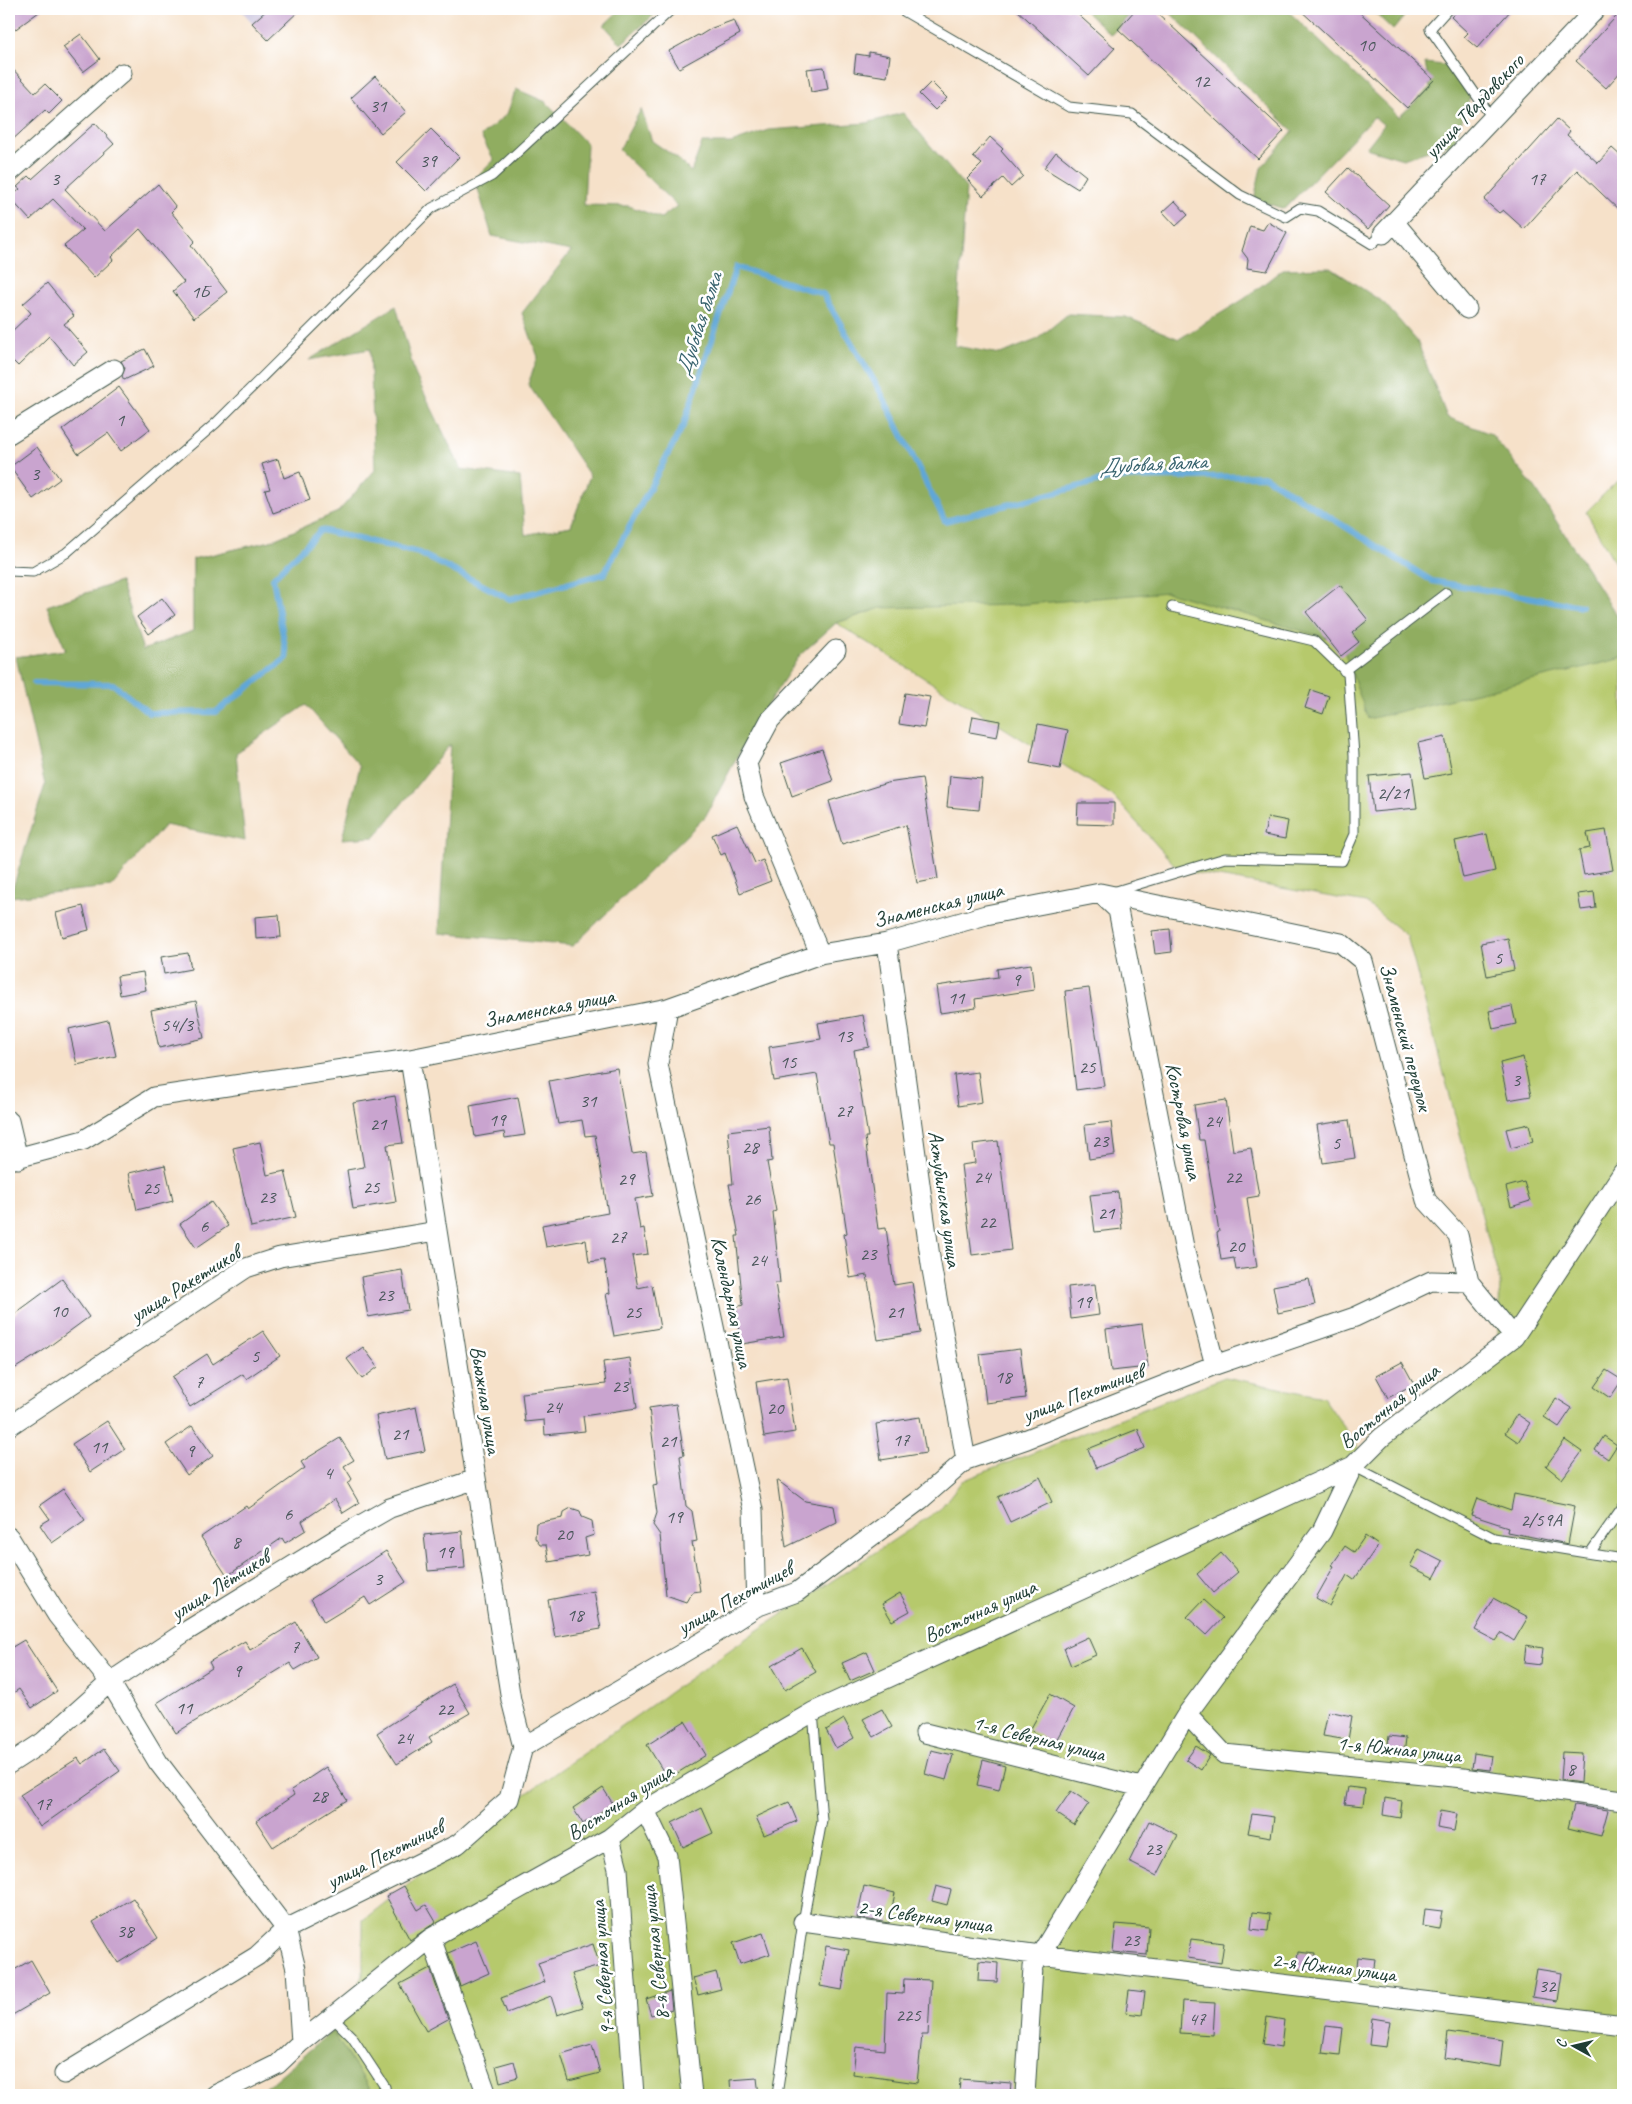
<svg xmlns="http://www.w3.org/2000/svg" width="1632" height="2104" font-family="Caveat,sans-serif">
	<rect width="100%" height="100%" fill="#fff"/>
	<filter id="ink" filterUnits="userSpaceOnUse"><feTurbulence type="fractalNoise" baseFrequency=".02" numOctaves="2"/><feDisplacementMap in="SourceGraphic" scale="10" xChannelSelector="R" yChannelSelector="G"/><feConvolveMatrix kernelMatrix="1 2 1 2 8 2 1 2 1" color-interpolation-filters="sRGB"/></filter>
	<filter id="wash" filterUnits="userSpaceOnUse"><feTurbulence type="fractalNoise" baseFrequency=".0096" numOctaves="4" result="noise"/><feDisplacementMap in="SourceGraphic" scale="20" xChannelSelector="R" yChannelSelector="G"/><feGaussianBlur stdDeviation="1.12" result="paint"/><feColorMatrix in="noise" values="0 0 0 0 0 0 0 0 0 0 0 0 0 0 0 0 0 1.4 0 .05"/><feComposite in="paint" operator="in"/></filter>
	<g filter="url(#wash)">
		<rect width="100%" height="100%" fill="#f6e1c9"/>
		<path fill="#c6c0da" d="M240,9H301L268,40Z"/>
		<path fill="#b6c96c" stroke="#6a8350" d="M677,207L955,376L1623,625V2095H374L332,2031L363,1976V1920L503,1810L758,1630L939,1510L962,1481L1225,1377L1323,1397L1367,1460L1497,1350L1500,1283L1407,936L1366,903L1179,870L1113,796L836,623L873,611L746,469L301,662L16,657L66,650L47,606L120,582L143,650L193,631V559L271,541L338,512L525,535L571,526L590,476L661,218Z
			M1616,482H1623V577L1586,512Z"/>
		<path fill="#90ad60" stroke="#58754a" d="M621,9H661L621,44L604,25Z
			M1083,9H1135L1111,35Z
			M1166,9H1286L1399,117L1430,88L1425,63L1453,66L1473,88L1454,143L1403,159L1366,148L1384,125L1374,117L1284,209L1254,199L1261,168L1293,131Z
			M1371,9H1405L1408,12L1393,30Z
			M516,89L546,102L587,144L584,205L629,206L661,218L677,206L619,150L641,109L652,141L678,159L691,172L702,143H731L768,130L867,123L903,113L966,188L955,346L1000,354L1036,340L1068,314L1126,317L1179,339L1244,299L1283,269L1331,268L1384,303L1417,341L1447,417L1491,434L1535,488L1623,625V658L1368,719L1341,642L1167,592L1016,605L881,608L836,623L800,655L753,727L705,817L573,946L439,933L450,744L375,837L342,839L360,766L306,705L236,753L245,841L165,825L111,887L10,897L45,785L16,657L66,650L47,606L120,582L143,650L193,631V559L271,541L338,512L375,470L370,349L309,360L396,306L415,374L461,469L520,477L525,535L571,526L590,476L528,384L538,357L522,313L571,251L492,236L475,179L494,160L481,136L507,114Z
			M332,2031L374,2095H257Z"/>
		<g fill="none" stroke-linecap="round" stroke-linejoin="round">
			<path stroke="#61a7d7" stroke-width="6" d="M34,683L113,684L149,713L216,712L287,658L273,578L321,530L419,553L510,599L604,574L684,424L736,267L823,294L880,391L945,521L1112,478L1264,476L1432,581L1581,606"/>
		</g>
		<g id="blocks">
			<path fill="#c9a4cf" d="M9,9H43L9,34Z
				M268,9H301L268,40L252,23Z
				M1016,9H1072L1115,48L1089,76Z
				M1136,9H1153L1284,131L1258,159L1118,29Z
				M1299,9H1356L1434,80L1407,108Z
				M1459,9H1512L1477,48L1464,37L1468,33L1451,17Z
				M1623,9V69L1606,88L1576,61Z
				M734,20L740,34L679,68L669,51L698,35L699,36L712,28Z
				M81,34L100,59L83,72L63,47Z
				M869,52L890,56L887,77L854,72L856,54L869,56Z
				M9,65L35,93L45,84L62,101L49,114L45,110L9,143Z
				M824,67L828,89L811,92L807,69Z
				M375,76L406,112L381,133L351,98Z
				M931,82L947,98L935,110L919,94Z
				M1557,119L1570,131L1567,135L1598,163L1612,148L1623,158V214L1577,170L1524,229L1503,210L1499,213L1484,200Z
				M95,123L114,144L65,189L105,231L158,184L176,207L171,212L195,241L191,245L227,292L194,318L173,291L184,282L140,229L111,257L113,260L94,278L64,246L83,230L53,199L30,220L10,198L20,189L17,187L29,176L32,179Z
				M431,129L459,157L426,191L397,162Z
				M990,137L1003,149L1001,151L1023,176L1011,187L1003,178L983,196L967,179L982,164L973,157Z
				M1056,152L1086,176L1078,189L1044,168Z
				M1348,168L1389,205L1368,229L1326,192Z
				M1175,201L1188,215L1176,226L1163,212Z
				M1268,222L1287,233L1267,271L1247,268L1248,259L1242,251L1250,226L1263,230Z
				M47,283L74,316L64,324L88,352L73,365L49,336L18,366L9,357V334L31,313L23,304Z
				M145,349L154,366L124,380L122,376L125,368L121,361Z
				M119,387L150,429L121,451L108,433L78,454L62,430Z
				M37,447L60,479L33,499L10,467Z
				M278,459L284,478L300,472L310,500L273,513L265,490L270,489L262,464Z
				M1340,585L1368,620L1352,633L1359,642L1341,656L1306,612Z
				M162,598L175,615L149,634L137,617Z
				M1311,690L1329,696L1323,714L1305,708Z
				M905,693L930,697L924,728L899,724Z
				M973,716L1000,721L997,737L970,732Z
				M1038,724L1068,730L1060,769L1030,763Z
				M1445,737L1452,773L1425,778L1418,743Z
				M822,749L833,781L792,796L781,763Z
				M1412,772L1417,808L1373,812L1369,776Z
				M950,776L982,779L979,810L947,807Z
				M922,778L938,879L917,883L906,825L842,844L829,801L887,783Z
				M1078,803H1114V825L1077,824Z
				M1268,817L1288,821L1285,839L1264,835Z
				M737,824L755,863L763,860L771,881L740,893L725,853L721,855L712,835Z
				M1606,830L1613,870L1584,875L1579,850L1590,848L1587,833Z
				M1487,834L1495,871L1463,878L1455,841Z
				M1594,892L1596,908L1581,910L1578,894Z
				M83,906L89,930L62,937L56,913Z
				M279,915L281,937L256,939L255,917Z
				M1170,929L1172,952L1155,954L1152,931Z
				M1508,938L1514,970L1487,976L1481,943Z
				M188,953L191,969L164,974L161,957Z
				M1031,964L1034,990L975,999L976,1008L940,1013L936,986L998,977L997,969Z
				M143,972L146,990L120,995L117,976Z
				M1089,988L1104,1086L1076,1090L1065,991Z
				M196,1001L204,1038L159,1048L151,1010Z
				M1512,1006L1516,1024L1493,1029L1489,1011Z
				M863,1015L869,1047L854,1050L868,1137H865L878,1229L886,1228L894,1285L912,1282L920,1333L878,1340L867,1275L850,1278L844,1234L847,1233L833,1143H829L817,1074L774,1081L769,1047L821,1039L818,1023Z
				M108,1020L116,1056L77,1065L69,1029Z
				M1523,1057L1531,1096L1508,1100L1500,1063Z
				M617,1068L632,1154L646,1152L653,1196L635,1199L640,1229L644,1228L648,1254L632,1256L638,1288L652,1285L660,1328L614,1336L606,1294L610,1293L604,1260L589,1262L586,1240L546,1247L542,1225L608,1213L595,1135L585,1136L582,1120L558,1124L549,1081Z
				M978,1072L982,1102L958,1106L954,1075Z
				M395,1096L403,1143L387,1145L396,1202L353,1209L347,1170L364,1167L353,1103Z
				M518,1097L525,1135L505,1138L504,1132L475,1137L470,1106Z
				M1226,1100L1233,1151L1251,1148L1259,1196L1247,1198L1257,1267L1236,1270L1234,1258L1221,1260L1217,1233L1219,1232L1204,1140H1199L1194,1105Z
				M1349,1120L1355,1158L1323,1163L1317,1125Z
				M1111,1122L1115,1155L1089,1159L1085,1125Z
				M1529,1124L1533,1142L1511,1148L1506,1129Z
				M769,1126L772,1161L767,1162L776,1211L773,1212L780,1283H775L784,1337L742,1344L736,1307L743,1305L736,1236H739L729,1184H733L728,1131Z
				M998,1141L1011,1250L972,1255L961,1165L975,1163L973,1144Z
				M260,1142L267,1175L285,1171L296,1217L251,1227L233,1148Z
				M165,1165L173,1201L137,1210L129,1173Z
				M1524,1182L1530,1201L1511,1207L1506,1187Z
				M1118,1192L1122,1229L1095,1232L1090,1195Z
				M211,1202L228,1226L196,1248L180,1224Z
				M402,1270L408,1310L368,1317L361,1277Z
				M62,1279L89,1317L40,1353L9,1372V1318Z
				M1309,1279L1315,1305L1278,1313L1273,1286Z
				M1095,1284L1099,1315L1071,1319L1068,1287Z
				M1142,1324L1148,1367L1111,1371L1106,1329Z
				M263,1331L280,1356L246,1379L243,1374L190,1407L172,1377L207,1354L213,1364Z
				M363,1347L378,1367L362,1379L347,1359Z
				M1020,1349L1026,1398L986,1403L980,1354Z
				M630,1358L637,1408L583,1416L585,1431L545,1435L544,1420L525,1422L522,1393L606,1384L603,1362Z
				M1402,1362L1414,1384L1388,1398L1376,1376Z
				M1606,1370L1622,1380L1610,1398L1594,1387Z
				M787,1377L795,1432L764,1437L756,1382Z
				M1556,1398L1572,1408L1559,1427L1544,1417Z
				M676,1404L684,1455L680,1456L686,1506L692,1511L697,1541L692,1542L700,1591L692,1592L686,1602L666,1595L660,1535L653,1525L657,1513L653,1485L658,1484L649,1408Z
				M416,1407L425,1451L385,1459L376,1416Z
				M1517,1414L1530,1423L1518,1442L1505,1433Z
				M920,1417L926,1453L881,1460L876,1424Z
				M107,1421L125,1449L90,1472L72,1444Z
				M192,1426L213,1456L187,1475L166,1444Z
				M1138,1429L1145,1448L1096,1468L1088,1449Z
				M1604,1436L1617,1445L1608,1459L1595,1450Z
				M340,1438L354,1460L344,1466L352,1479L348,1484L359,1503L343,1513L335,1499L302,1521L306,1530L285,1543L282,1538L227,1576L201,1537L246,1506L248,1509L305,1468L301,1462Z
				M1565,1440L1582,1452L1562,1479L1546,1466Z
				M1040,1477L1052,1502L1010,1522L998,1497Z
				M777,1480L805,1501L834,1506L837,1522L786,1547Z
				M63,1489L85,1520L52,1543L40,1525L50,1519L40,1505Z
				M1514,1494L1575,1506L1568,1544L1507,1532L1508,1527L1471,1515L1477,1498L1511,1510Z
				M571,1508L580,1511L582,1517L592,1521L594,1535L585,1538L588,1555L549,1562L546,1545H540L535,1538L536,1523L563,1518L564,1512Z
				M462,1531L465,1568L428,1571L424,1535Z
				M1365,1536L1378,1545L1354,1580L1347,1575L1330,1606L1316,1598L1334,1566L1332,1565L1345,1546L1354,1552Z
				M1419,1549L1443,1561L1434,1578L1410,1566Z
				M386,1551L406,1582L370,1605L365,1597L324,1622L311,1599Z
				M1221,1553L1238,1572L1213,1593L1197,1574Z
				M594,1591L601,1629L555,1637L548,1600Z
				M900,1593L910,1611L892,1621L882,1604Z
				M1493,1598L1528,1617L1514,1641L1502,1633L1496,1641L1475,1630Z
				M1203,1600L1223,1618L1207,1635L1187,1617Z
				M296,1622L317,1657L295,1670L290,1663L176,1733L157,1703L212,1668L209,1662L245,1641L250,1650Z
				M1088,1637L1096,1655L1071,1666L1064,1648Z
				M24,1640L57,1691L32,1708L19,1689L9,1696V1649Z
				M1526,1645L1543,1648L1541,1665L1524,1663Z
				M802,1648L816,1672L785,1690L771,1666Z
				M867,1652L875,1670L850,1681L842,1663Z
				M453,1684L470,1713L429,1737L432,1742L397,1764L377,1733Z
				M1050,1694L1074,1708L1054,1744L1030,1730Z
				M882,1709L892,1727L874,1737L863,1719Z
				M1328,1711L1352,1716L1348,1740L1323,1736Z
				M844,1719L854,1738L836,1748L826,1730Z
				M685,1721L706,1755L668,1779L647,1745Z
				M1389,1736L1406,1738L1404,1755L1387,1753Z
				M1196,1746L1210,1755L1201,1770L1186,1760Z
				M104,1749L120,1771L40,1827L20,1795L78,1758L82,1764Z
				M931,1750L953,1755L946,1780L925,1774Z
				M1562,1752L1582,1753L1580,1783L1560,1780Z
				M1474,1753L1492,1756L1490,1770L1472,1768Z
				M983,1760L1005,1766L999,1790L977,1785Z
				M326,1767L347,1800L273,1847L256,1821L294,1795L291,1790Z
				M1348,1787L1365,1789L1363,1806L1345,1804Z
				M603,1788L613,1804L583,1824L573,1808Z
				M1071,1791L1089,1803L1074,1825L1056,1813Z
				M1385,1798L1402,1801L1400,1818L1383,1815Z
				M789,1802L797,1821L764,1835L756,1817Z
				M1574,1805L1608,1810L1601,1836L1568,1828Z
				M702,1808L713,1833L683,1847L672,1823Z
				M1440,1811L1457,1814L1454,1831L1437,1828Z
				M1252,1814L1274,1817L1271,1837L1248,1833Z
				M1149,1821L1178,1835L1157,1876L1129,1862Z
				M404,1886L418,1910L426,1905L436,1922L410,1940L386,1896Z
				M864,1886L895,1893L889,1923L857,1918Z
				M936,1886L951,1890L947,1905L932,1901Z
				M133,1898L158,1938L118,1963L93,1922Z
				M1425,1909L1442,1911L1439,1929L1423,1926Z
				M1253,1912L1270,1914L1268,1931L1251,1929Z
				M1116,1924L1149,1927L1147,1955L1113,1952Z
				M763,1933L770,1954L740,1964L733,1943Z
				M1191,1939L1224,1943L1221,1963L1188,1958Z
				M476,1941L489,1973L460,1986L448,1953Z
				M593,1944L600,1966L572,1974L583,2007L557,2015L551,1996L507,2013L501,1998L545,1982L538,1963Z
				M826,1946L849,1950L842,1990L820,1986Z
				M1298,1952L1315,1954L1313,1972L1296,1969Z
				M1358,1957L1375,1959L1373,1976L1356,1974Z
				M31,1960L50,1993L9,2017V1973Z
				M979,1961L998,1963L997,1982L978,1981Z
				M430,1968L448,2019L426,2031L400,1984Z
				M1537,1969L1562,1973L1558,2001L1532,1997Z
				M716,1972L721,1989L698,1995L693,1978Z
				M904,1979L931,1980L928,2035H922L917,2083L853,2074L856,2047L885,2050L887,1993L903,1994Z
				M1129,1990L1145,1992L1142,2015L1126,2013Z
				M670,1991L672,2009L651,2015L646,1999Z
				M1182,2001L1215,2003L1213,2035L1180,2033Z
				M1267,2017L1284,2020L1281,2047L1263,2044Z
				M1372,2018L1390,2021L1386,2047L1369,2045Z
				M1326,2026L1343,2028L1340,2055L1322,2053Z
				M1448,2032L1503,2040L1500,2067L1445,2058Z
				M592,2045L600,2073L569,2081L561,2054Z
				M514,2061L518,2077L500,2082L496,2066Z
				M757,2078L759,2095H731L730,2080Z
				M960,2079L1011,2083L1010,2095H959Z"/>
		</g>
	</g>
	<g filter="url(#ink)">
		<use href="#blocks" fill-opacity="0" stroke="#3f564a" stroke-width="1"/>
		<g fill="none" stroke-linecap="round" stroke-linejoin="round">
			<g stroke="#3f564a" stroke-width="11">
				<path id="lane" d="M900,9L1069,107L1132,114L1240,195L1286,217L1300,208L1318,211L1372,244L1383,234
					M1448,9L1430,29L1493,119
					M9,571L33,572L66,553L216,423L432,208L492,176L672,9
					M1344,671L1446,593
					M1113,892L1225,858L1342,861L1354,834V755L1348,674L1314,641L1172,607
					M1353,1466L1494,1538L1623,1559
					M1590,1553L1623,1506
					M333,2018L352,2037L385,2087L386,2095
					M777,2095L803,1922L822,1820L813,1712"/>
			</g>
			<g stroke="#3f564a" stroke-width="21">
				<path id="street" d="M9,173L122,73
					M1395,223L1467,309
					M1383,234L1596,9
					M9,434L114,369
					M1100,893L1118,910L1185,1252L1215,1365
					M887,943L931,1264L966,1460
					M820,954L754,796L747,763L770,720L836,650
					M668,1008L658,1064L753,1510L756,1607
					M410,1059L511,1700L523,1747
					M9,1121L18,1159
					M9,1160L84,1140L154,1097L410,1059L668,1008L820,954L887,943L986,915L1100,893L1341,943L1363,961L1426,1200L1458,1235L1469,1282L1514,1337
					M9,1426L246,1268L280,1257L437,1231
					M9,1537L57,1615L110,1682L158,1762L286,1929L296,1969L301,2042
					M1187,1714L1224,1754L1463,1778L1623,1800
					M925,1733L1141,1787
					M9,1764L43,1742L110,1682L185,1632L341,1536L390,1508L476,1479
					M645,1810L667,1856L692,2095
					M610,1838L618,1869L634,2095
					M803,1922L1040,1955L1623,2025
					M431,1938L487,2095
					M64,2074L257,1956L286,1929L458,1844L509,1799L523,1747L705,1640L756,1607L797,1592L920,1500L966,1460L1027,1439L1215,1365L1355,1317L1431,1281L1469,1282
					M215,2095L278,2064L301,2042L431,1938L610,1838L645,1810L813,1712L1353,1466L1382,1437L1514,1337L1623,1172
					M1025,2095L1033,1967L1187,1714L1322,1531L1353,1466"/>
			</g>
			<use href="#lane" stroke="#fff" stroke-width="9"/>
			<use href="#street" stroke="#fff" stroke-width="19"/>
		</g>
	</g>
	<g text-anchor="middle" stroke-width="5" stroke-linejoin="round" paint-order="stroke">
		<g font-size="19" fill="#4a575b">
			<text x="1366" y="51">10</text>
			<text x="1201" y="87">12</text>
			<text x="378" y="112">31</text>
			<text x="428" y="167">39</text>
			<text x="55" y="185">3</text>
			<text x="1537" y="185">17</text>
			<text x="200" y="298">1Б</text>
			<text x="120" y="426">1</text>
			<text x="35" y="480">3</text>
			<text x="1393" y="799">2/21</text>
			<text x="1498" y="964">5</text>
			<text x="1016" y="986">9</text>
			<text x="956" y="1004">11</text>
			<text x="177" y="1031">54/3</text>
			<text x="844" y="1042">13</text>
			<text x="788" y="1068">15</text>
			<text x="1087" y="1073">25</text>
			<text x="1516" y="1086">3</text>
			<text x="588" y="1107">31</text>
			<text x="844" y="1117">27</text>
			<text x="497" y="1126">19</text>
			<text x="1213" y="1127">24</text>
			<text x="378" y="1130">21</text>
			<text x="1100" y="1147">23</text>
			<text x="1336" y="1149">5</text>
			<text x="750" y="1153">28</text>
			<text x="982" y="1183">24</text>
			<text x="1233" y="1183">22</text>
			<text x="626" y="1185">29</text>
			<text x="371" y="1193">25</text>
			<text x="151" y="1194">25</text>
			<text x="267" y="1203">23</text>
			<text x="752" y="1205">26</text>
			<text x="1106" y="1219">21</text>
			<text x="987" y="1228">22</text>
			<text x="204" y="1232">6</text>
			<text x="618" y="1243">27</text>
			<text x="1236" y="1252">20</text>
			<text x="868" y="1260">23</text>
			<text x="758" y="1266">24</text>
			<text x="385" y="1301">23</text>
			<text x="1083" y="1308">19</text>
			<text x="59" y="1317">10</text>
			<text x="633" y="1318">25</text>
			<text x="895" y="1318">21</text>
			<text x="255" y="1362">5</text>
			<text x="1003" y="1383">18</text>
			<text x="199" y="1388">7</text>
			<text x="620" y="1392">23</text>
			<text x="553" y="1413">24</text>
			<text x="775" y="1414">20</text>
			<text x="400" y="1440">21</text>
			<text x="901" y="1446">17</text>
			<text x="668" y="1447">21</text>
			<text x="99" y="1453">11</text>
			<text x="190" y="1457">9</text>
			<text x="328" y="1479">4</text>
			<text x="288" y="1520">6</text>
			<text x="674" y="1523">19</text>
			<text x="1541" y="1526">2/59А</text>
			<text x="564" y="1540">20</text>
			<text x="236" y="1548">8</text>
			<text x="445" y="1558">19</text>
			<text x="378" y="1585">3</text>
			<text x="575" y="1621">18</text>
			<text x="295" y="1653">7</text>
			<text x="237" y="1677">9</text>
			<text x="184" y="1714">11</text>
			<text x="445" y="1715">22</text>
			<text x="404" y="1744">24</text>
			<text x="1571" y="1775">8</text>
			<text x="319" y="1802">28</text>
			<text x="43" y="1810">17</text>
			<text x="1153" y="1855">23</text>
			<text x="125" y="1937">38</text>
			<text x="1131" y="1946">23</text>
			<text x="1547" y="1992">32</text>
			<text x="908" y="2021">225</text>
			<text x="1197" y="2025">47</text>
		</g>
		<g font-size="21" fill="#1f3d34" stroke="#fff">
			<text transform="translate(1474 106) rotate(-47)" y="7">улица Твардовского</text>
			<text transform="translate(938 905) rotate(-14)" y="7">Знаменская улица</text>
			<text transform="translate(549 1008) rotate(-11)" y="7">Знаменская улица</text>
			<text transform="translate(1406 1037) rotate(75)" y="7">Знаменский переулок</text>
			<text transform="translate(1184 1121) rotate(79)" y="7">Костровая улица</text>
			<text transform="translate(945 1199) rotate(82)" y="7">Ахтубинская улица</text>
			<text transform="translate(185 1284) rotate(-32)" y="7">улица Ракетчиков</text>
			<text transform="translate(732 1302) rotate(78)" y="7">Календарная улица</text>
			<text transform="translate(1083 1393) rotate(-21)" y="7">улица Пехотинцев</text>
			<text transform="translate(486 1400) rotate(81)" y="7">Вьюжная улица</text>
			<text transform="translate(1389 1406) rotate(-39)" y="7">Восточная улица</text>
			<text transform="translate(220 1585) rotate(-32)" y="7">улица Лётчиков</text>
			<text transform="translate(735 1598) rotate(-29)" y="7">улица Пехотинцев</text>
			<text transform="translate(980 1611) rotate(-25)" y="7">Восточная улица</text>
			<text transform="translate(1039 1738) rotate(14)" y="7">1-я Северная улица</text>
			<text transform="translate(1399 1749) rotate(6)" y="7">1-я Южная улица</text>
			<text transform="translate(620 1802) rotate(-33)" y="7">Восточная улица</text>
			<text transform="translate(385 1854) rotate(-27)" y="7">улица Пехотинцев</text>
			<text transform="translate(925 1916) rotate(8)" y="7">2-я Северная улица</text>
			<text transform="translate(655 1953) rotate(-96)" y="7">8-я Северная улица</text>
			<text transform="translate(1334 1967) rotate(7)" y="7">2-я Южная улица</text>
			<text transform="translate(602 1968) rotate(-94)" y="7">9-я Северная улица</text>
		</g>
		<g font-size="22" font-style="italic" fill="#36626d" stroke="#fff">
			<text transform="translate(698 324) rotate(-72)" y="8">Дубовая балка</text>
			<text transform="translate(1153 463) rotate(-3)" y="8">Дубовая балка</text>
		</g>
	</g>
	<rect width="1632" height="2104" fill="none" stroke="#fff" stroke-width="30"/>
	<g transform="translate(1574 2046) rotate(278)" stroke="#ffffff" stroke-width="4" paint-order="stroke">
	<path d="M0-4L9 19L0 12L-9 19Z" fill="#1f3d34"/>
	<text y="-8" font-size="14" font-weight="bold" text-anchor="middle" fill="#1f3d34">С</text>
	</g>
</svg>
